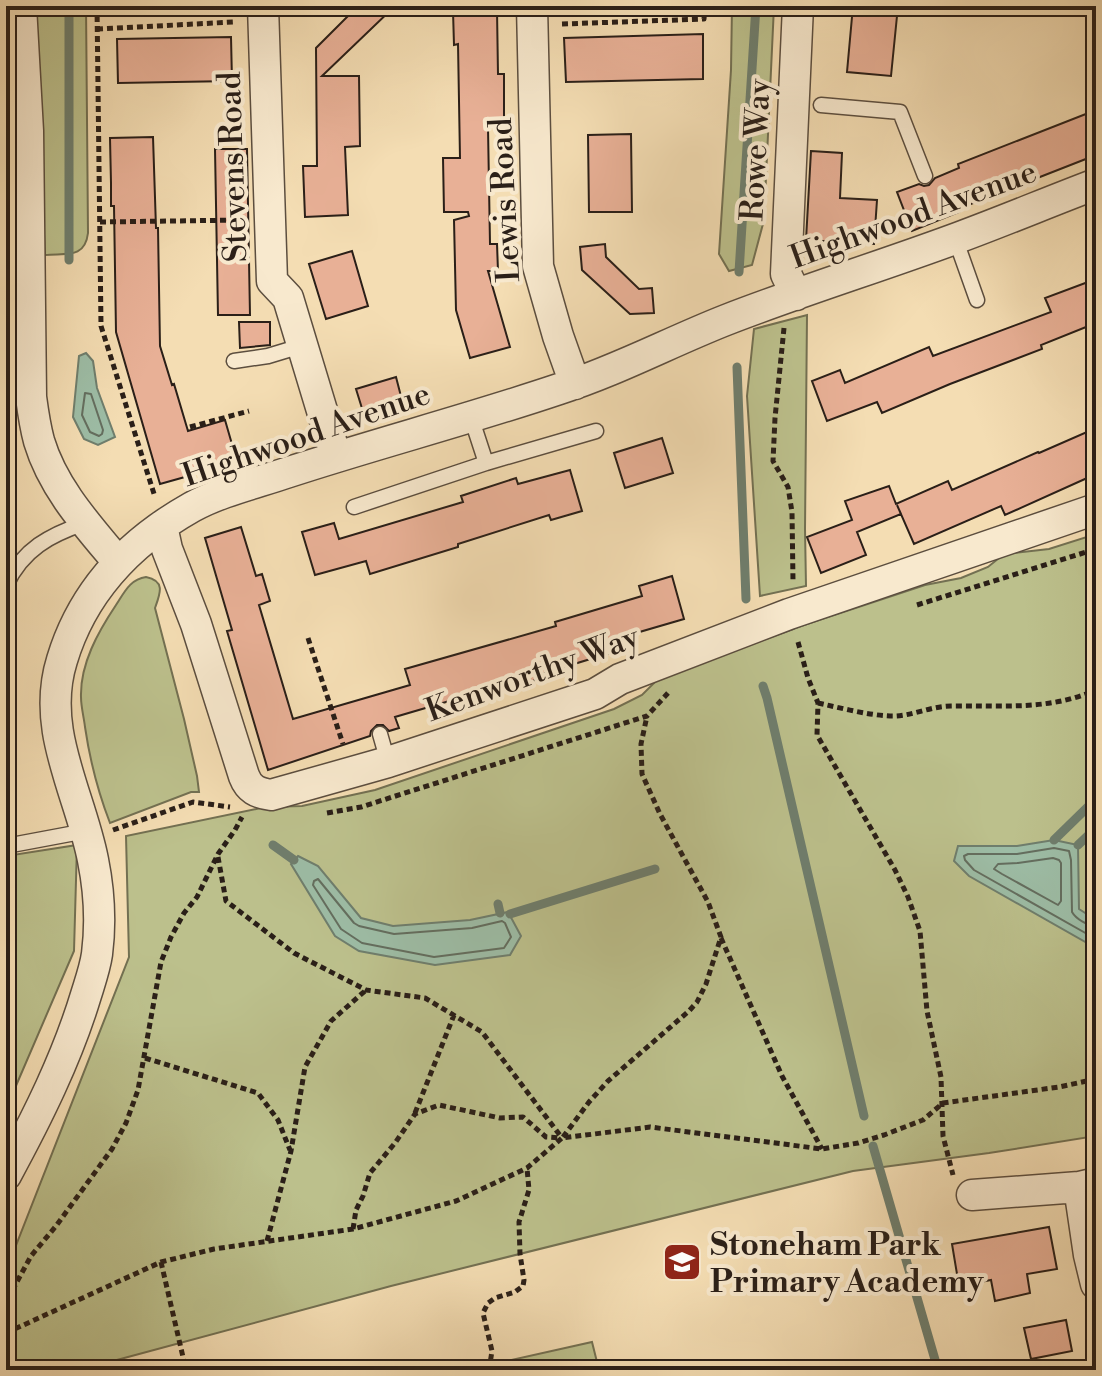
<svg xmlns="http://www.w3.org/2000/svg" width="1102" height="1376" font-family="'Libre Bodoni',serif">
	<rect width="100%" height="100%" fill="#f4ddb3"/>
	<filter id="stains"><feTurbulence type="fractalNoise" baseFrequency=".0025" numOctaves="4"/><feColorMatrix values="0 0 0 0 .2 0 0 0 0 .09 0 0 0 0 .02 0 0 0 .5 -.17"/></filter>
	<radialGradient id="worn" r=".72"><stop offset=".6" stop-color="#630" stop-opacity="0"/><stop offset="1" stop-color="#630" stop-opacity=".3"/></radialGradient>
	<path fill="#bcc08c" stroke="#737052" stroke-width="2" d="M33,6H86L88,233C85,259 66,253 45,255Z
		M732,6H774L764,220L752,265L729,271L719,254L731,70Z
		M807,315L805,529L806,586L760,596L747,396L754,329Z
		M1096,534V1136L989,1153L853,1171L391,1286L102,1364L90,1370H6V1271L129,957L126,836L266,807L302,806L375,790L614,709L642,695L658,679L804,625L925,585L961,578L988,567L1004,554L1049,549Z
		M146,577C166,581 160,594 155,608L184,719L197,776L199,792H191L110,823C98,792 90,761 85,727C84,718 81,707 81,697C80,664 98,632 116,605C124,593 130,579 146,577Z
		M77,845L74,951L6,1109V856Z
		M592,1342L599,1370H494L493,1364Z"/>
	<path fill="#9dbda6" stroke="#6f7e6d" stroke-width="2" d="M86,353L93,361L97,388L115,437L98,445L84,439L73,417L79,356Z
		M1054,840L1078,845L1079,909L1096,920V948L969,876L954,861L958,846H1017Z
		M298,856L318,866L361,918L393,926L470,920L508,912L521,936L510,955L435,965L359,951L335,936L291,864Z"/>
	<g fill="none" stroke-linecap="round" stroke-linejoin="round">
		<path stroke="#646e5f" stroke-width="2" d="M85,393L91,394L103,430L102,434L99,436L90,432L82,415Z
			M1053,858L1059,860L1061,863V901L1058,905L1002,874L994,869L998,864L1018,863Z
			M318,879L354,923L359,926L394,934L472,928L502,921L505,923L511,937L504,948L434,957L362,943L341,929L313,885L314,881Z
			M1096,926C1088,926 1076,919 1072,912L1071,860L1069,851L1054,848L1017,854H968L964,856L965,860L974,870L1096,939"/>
		<path stroke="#6f7e6d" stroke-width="9" d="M69,260V6
			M739,272L756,6
			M737,367L746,599
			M763,686L767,698L864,1116
			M1054,840L1096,799
			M273,845L294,860
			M1078,845L1096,828
			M498,904L500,913
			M510,914L655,869
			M873,1146L938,1370"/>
	</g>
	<path fill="#e8b096" stroke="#2a1f18" stroke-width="2" d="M358,6H395L322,76H359L360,146L345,147L348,215L305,217L303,166H317L316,48Z
		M853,6H898L891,76L847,72Z
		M497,10L498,74H504V127H488L490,244H497L498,271H488L510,347L470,358L456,310L454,220L469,216L468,212H444L443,158H460L458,44L454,45L453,11Z
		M703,34V79L566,82L564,38Z
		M231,37L232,81L118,83L117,39Z
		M1096,110V155L958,209L959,212L912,231L897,192L919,184L924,186L929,185L935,178L959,168L958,164Z
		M631,134L632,212H589L588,135Z
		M153,137L156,228H158L160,346L172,385L174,384L188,431L225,420L236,458L191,472L192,475L160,484L116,332L114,206H111V183L110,138Z
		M215,149H247L250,315H218Z
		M811,151L842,153L840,198L877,200L874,244L806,240Z
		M605,244L606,257L639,289L652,288L654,313L630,314L582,270L580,247Z
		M352,251L368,306L326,319L309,264Z
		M1096,279V323L1041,345L1042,349L950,384L882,413L877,402L827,421L812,381L840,370L845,383L929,347L933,356L1051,312L1045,298Z
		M239,322H270V345L240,348Z
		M396,377L404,408L365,418L356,389Z
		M1096,428V474L1005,515L1001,506L914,544L897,505L901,514L857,532L866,555L821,573L807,537L852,520L845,501L889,486L896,504L948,481L952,490L1038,452L1039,453Z
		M662,438L673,473L625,488L614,453Z
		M570,470L582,511L551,520L549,515L458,544V547L370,574L366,561L315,575L302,532L334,523L339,539L463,502L461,496L516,478L518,484Z
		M241,527L256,576L262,574L270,601L259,605L293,719L410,685L405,669L556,626L555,622L642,596L639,586L672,576L684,619L619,638L623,649L535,676L536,680L481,696L480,692L395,717L399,728L389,731L383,725H377L371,731L370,736L268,770L227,631L232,630L205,538Z
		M1049,1227L1057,1269L1027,1274L1030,1293L995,1301L991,1280L959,1286L952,1244Z
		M1066,1320L1072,1351L1031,1359L1024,1328Z"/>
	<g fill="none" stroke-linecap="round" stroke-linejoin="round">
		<g stroke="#5c4e3f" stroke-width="17">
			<path id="lane" d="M821,105L900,112L925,176
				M955,238L977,300
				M234,361L268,356L301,346
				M471,417L486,463
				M354,507L486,463L596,431
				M6,585C23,549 50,535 85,523
				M380,734L388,762
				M6,846L86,831"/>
		</g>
		<g stroke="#5c4e3f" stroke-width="33">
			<path id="street" d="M21,6L28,131L31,397C33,412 35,426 39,441C53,488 87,525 118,562
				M263,6L272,281L288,298L336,457
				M532,6L538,266L558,336L575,384
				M796,295L786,274L798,6
				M162,526L167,549L196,624L244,776C249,789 257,793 271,795L388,762L595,694L620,679L789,614L1096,509
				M6,1175C37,1118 67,1058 86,995C90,982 95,968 97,954C101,923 99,890 93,860C80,793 40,730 62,660C83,590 130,542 192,507C221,491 257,483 289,472C378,443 470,419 559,389C616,371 670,342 726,320C803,290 882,266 960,237C1006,220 1051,201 1096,184
				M1079,1187L1089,1255L1096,1284
				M972,1195L1079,1187L1096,1183"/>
		</g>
		<path stroke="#2a1f18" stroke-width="5" stroke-dasharray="6 4" stroke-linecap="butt" d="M97,6L101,326L155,497
			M562,24L704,19L705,6
			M97,29L234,22
			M100,222L243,220
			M784,328L775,418L773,461L788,487L792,512L793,581
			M190,427L249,411
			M917,605L1096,549
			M308,638L343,744
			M798,642L808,678L818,703L817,735L895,870L908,897L920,931L927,1011L941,1077L943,1136L953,1175
			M818,703C841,708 867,715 890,716C910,717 931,706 951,706C1002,705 1048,711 1096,690
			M327,813L361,807L647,716L668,693
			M113,830L193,802L230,807
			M218,857L226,901L294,953L366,990L425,998L482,1032L562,1138
			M721,938L782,1076L822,1149
			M145,1058L258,1093L278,1120L290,1150
			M415,1113L454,1015
			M563,1137L589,1102L608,1081L689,1011L697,1002L706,984L721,937L708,902L660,814L642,774L641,744L647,716
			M353,1229L356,1210L363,1196L370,1173L395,1143L415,1114L439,1105L500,1118L523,1117L546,1137L561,1138
			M267,1241L291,1151L305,1067L331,1021L366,990
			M161,1262L186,1370
			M6,1309L12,1291L31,1256L56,1226L112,1149L126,1123L138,1090L161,962L171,937L184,913L197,897L218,854L235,830L242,817
			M6,1333L161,1262L214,1249L353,1229L456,1201L527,1168L562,1138L650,1127L822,1149L858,1143L884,1135L923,1120L943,1103L1059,1087L1096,1079
			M489,1370L492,1351L483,1313L488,1303L495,1298L515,1292L523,1286L524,1280L520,1254L519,1222L529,1190L527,1168"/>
		<use href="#lane" stroke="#f8e9ce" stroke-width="14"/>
		<use href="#street" stroke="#f8e9ce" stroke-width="30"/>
	</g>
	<defs>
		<g id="school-square" transform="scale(2)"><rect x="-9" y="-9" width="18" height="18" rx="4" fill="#8f2418" stroke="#f8e9ce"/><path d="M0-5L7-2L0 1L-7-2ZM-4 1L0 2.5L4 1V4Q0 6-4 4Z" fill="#fff"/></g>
	</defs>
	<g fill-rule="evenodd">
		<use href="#school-square" x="682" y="1262"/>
	</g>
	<g text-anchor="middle" stroke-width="8" stroke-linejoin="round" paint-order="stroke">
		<g font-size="32" fill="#2a1f18" stroke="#f8e9ce">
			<text transform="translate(755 150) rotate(-87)" y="11">Rowe Way</text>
			<text transform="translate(232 167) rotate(-92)" y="11">Stevens Road</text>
			<text transform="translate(504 200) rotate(-93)" y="11">Lewis Road</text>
			<text transform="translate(913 214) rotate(-20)" y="11">Highwood Avenue</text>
			<text transform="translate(306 434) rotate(-19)" y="11">Highwood Avenue</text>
			<text transform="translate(532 673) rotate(-20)" y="11">Kenworthy Way</text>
		</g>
		<g font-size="32" font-weight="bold" fill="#2a1f18" stroke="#f8e9ce" text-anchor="start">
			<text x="710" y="1255">Stoneham Park<tspan x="710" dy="37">Primary Academy</tspan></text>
		</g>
	</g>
	<rect width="1102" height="1376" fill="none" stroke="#f4ddb3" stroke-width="32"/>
	<rect x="8" y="8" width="1086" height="1360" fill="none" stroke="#2a1f18" stroke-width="4"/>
	<rect x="16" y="16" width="1070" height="1344" fill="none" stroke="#2a1f18" stroke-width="2"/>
	<rect width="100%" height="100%" filter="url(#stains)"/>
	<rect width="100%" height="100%" fill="url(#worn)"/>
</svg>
